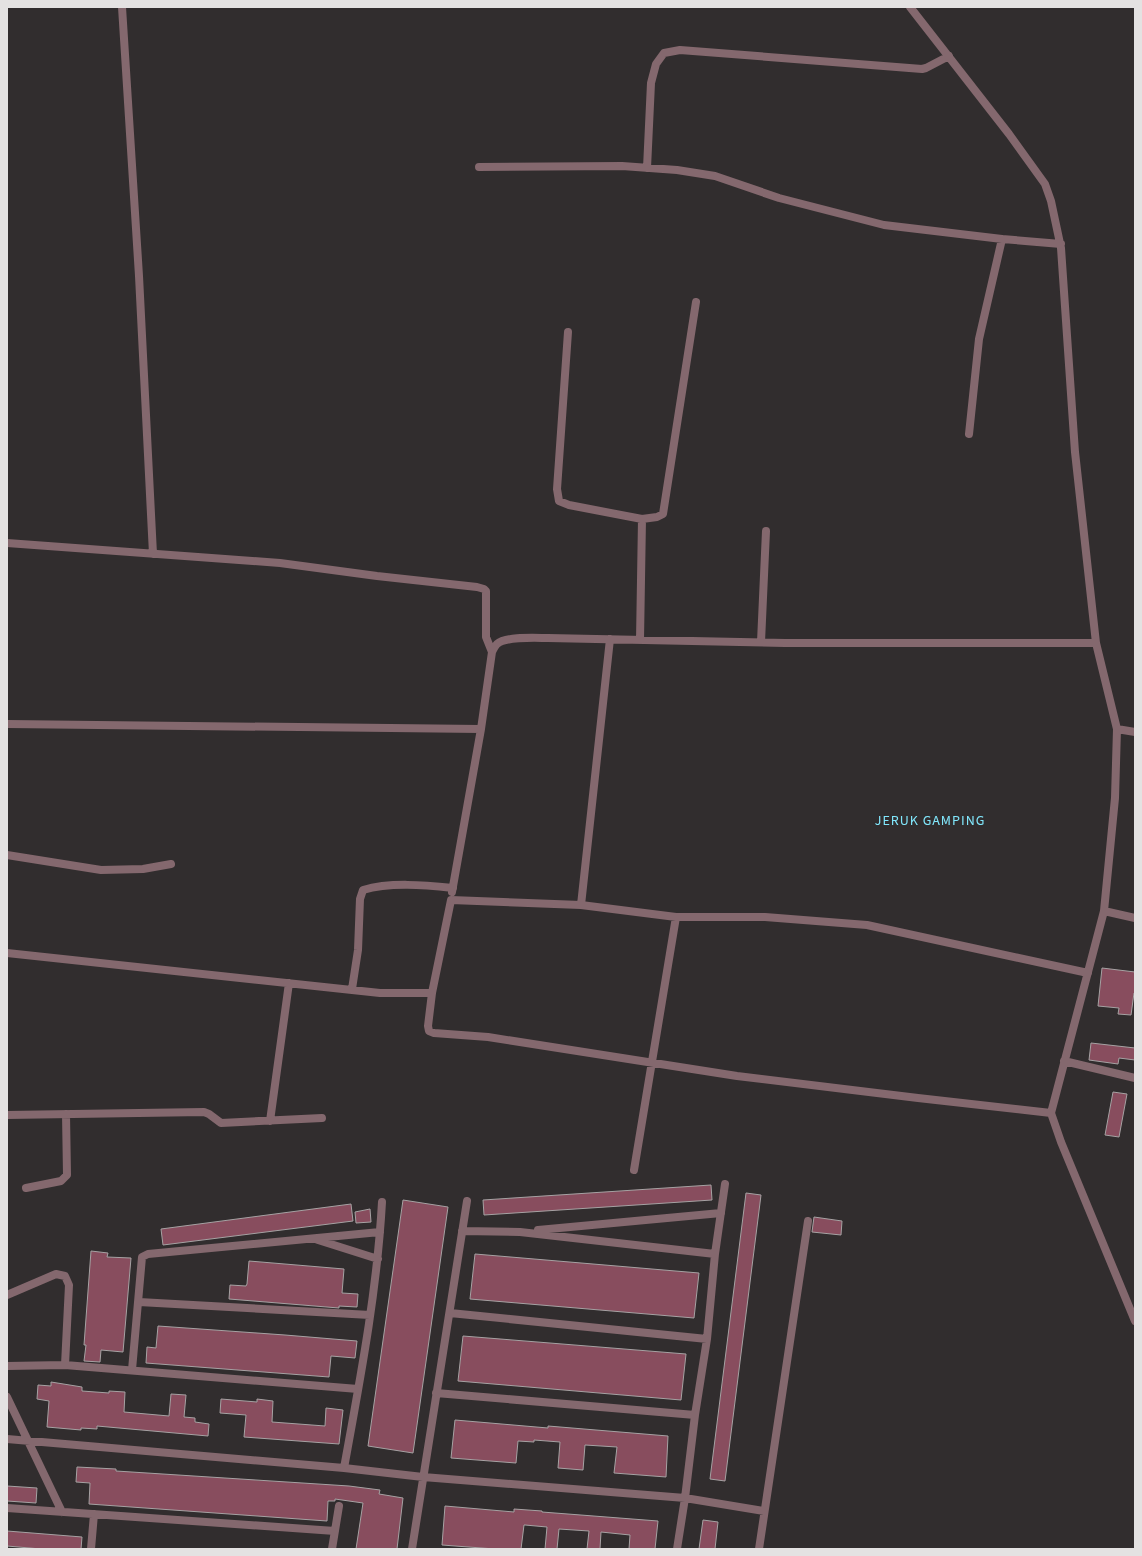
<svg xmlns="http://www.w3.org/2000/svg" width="1142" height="1556" font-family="'Source Sans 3',sans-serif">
	<rect width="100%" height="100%" fill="#312d2e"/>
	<path fill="#884d5e" stroke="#a6a2a3" d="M1102,968L1135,972V993H1134L1131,1015L1118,1014L1119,1008L1098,1006Z
		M1091,1043L1135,1048V1060L1119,1058L1118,1064L1089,1060Z
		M1113,1092L1127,1094L1119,1137L1105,1135Z
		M711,1185L712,1200L484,1215L483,1200Z
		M746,1193L761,1195L725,1481L710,1479Z
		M403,1200L448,1207L413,1453L368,1446Z
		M351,1204L353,1221L163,1245L161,1229Z
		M370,1209L371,1222L356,1223L355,1212Z
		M814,1217L842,1221L841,1235L812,1232Z
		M91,1251L108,1253L107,1257L131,1258L123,1352L101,1350L100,1362L84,1361L86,1345H84Z
		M475,1254L699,1273L694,1318L470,1299Z
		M249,1261L344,1269L342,1293L358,1294L357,1307L339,1306V1308L229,1299L230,1285L246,1286L247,1284Z
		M158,1326L285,1335L357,1341L355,1358L331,1356L329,1377L146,1363L147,1347L156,1348Z
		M463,1336L686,1354L681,1400L458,1381Z
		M51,1382L82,1387V1391L109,1393V1391L125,1392L124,1412L169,1416L171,1394L186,1395L184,1417L195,1418V1422L209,1424L208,1436L97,1426V1429L81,1428V1430L47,1427L49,1401L37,1399L38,1385L51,1386Z
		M221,1399L257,1402V1399L273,1401L272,1422L325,1426L326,1408L343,1410L339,1444L244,1437L246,1415L220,1413Z
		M455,1420L548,1428V1426L668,1436L666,1477L614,1473L617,1447L585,1445L583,1470L558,1468L560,1442L534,1440V1442L518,1441L516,1463L451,1458Z
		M77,1467L116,1469V1471L349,1486L380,1490L379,1494L403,1498L397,1549H356L363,1503L335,1499V1501H328L327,1521L89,1504L90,1483L76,1482Z
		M7,1486L37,1488L36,1503L7,1501Z
		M445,1506L514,1512V1509L542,1511V1512L658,1521L655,1549H629L630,1535L601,1532L600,1549H587L589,1531L559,1529L557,1549H545L547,1527L525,1525H524L521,1549H495L442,1545Z
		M703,1520L718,1522L715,1549H699Z
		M7,1531L82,1537L81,1549H41L7,1546Z"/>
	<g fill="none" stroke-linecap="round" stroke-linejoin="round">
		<path stroke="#84686e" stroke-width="8" d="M122,7L139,276L153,554
			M910,7L1009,134L1045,184L1051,201L1061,248L1075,452L1096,643
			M479,167L622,166L677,170L715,176L779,198L884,225L1002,239L1061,244
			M647,168L651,83L656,64L664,53L680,50L922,69L926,68L949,56
			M568,332L557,489L559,501L569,505L642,519L640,640
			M969,434L979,339L1002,239
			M642,519L657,517L663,514L696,302
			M7,543L280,563L377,576L477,587L484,589L486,591V637L492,652
			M761,642L766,531
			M7,724L481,729L492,652C493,650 495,646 497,644C506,636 536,638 548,638L785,643H1096L1117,729L1115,798L1104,911L1051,1113L1061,1142L1135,1321
			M1117,729L1135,732
			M7,855L101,870L143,869L171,864
			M452,892L481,729
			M581,905L610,639
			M1104,911L1135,918
			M7,953L380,993H432
			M352,989L358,950L360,899L363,890C390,882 424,885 453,888
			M1064,1061L1135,1078
			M1051,1113L918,1098L737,1076L488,1037L434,1033L429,1031L428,1026L432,993L451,900L581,905L676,917H765L867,925L1088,973
			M7,1115L204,1112L209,1114L221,1123L322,1118
			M270,1121L289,983
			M634,1170L676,917
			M26,1188L61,1181L67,1175L66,1114
			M538,1230L721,1213
			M462,1231L520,1232L715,1254
			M318,1240L378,1259
			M7,1295L56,1274L65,1276L69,1285L65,1365
			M139,1302L370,1315
			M450,1313L707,1339
			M7,1366L65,1365L358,1389
			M132,1370L142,1257L148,1254L380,1232
			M436,1393L695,1415
			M7,1397L62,1512
			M7,1439L344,1468L423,1477L685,1498L764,1511
			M344,1468C360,1380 377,1292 382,1202
			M7,1508L335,1531
			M91,1549L94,1514
			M332,1549L339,1506
			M412,1549L467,1201
			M677,1549L685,1498L695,1415L707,1339L715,1254L725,1184
			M759,1549L808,1221"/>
	</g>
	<g text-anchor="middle" stroke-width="3" stroke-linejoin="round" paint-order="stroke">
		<g font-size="14" letter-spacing="1" fill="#81e7fc" stroke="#312d2e">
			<text x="930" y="825">JERUK GAMPING</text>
		</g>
	</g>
	<rect width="1142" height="1556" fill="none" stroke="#e4e2e2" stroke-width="16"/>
</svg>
